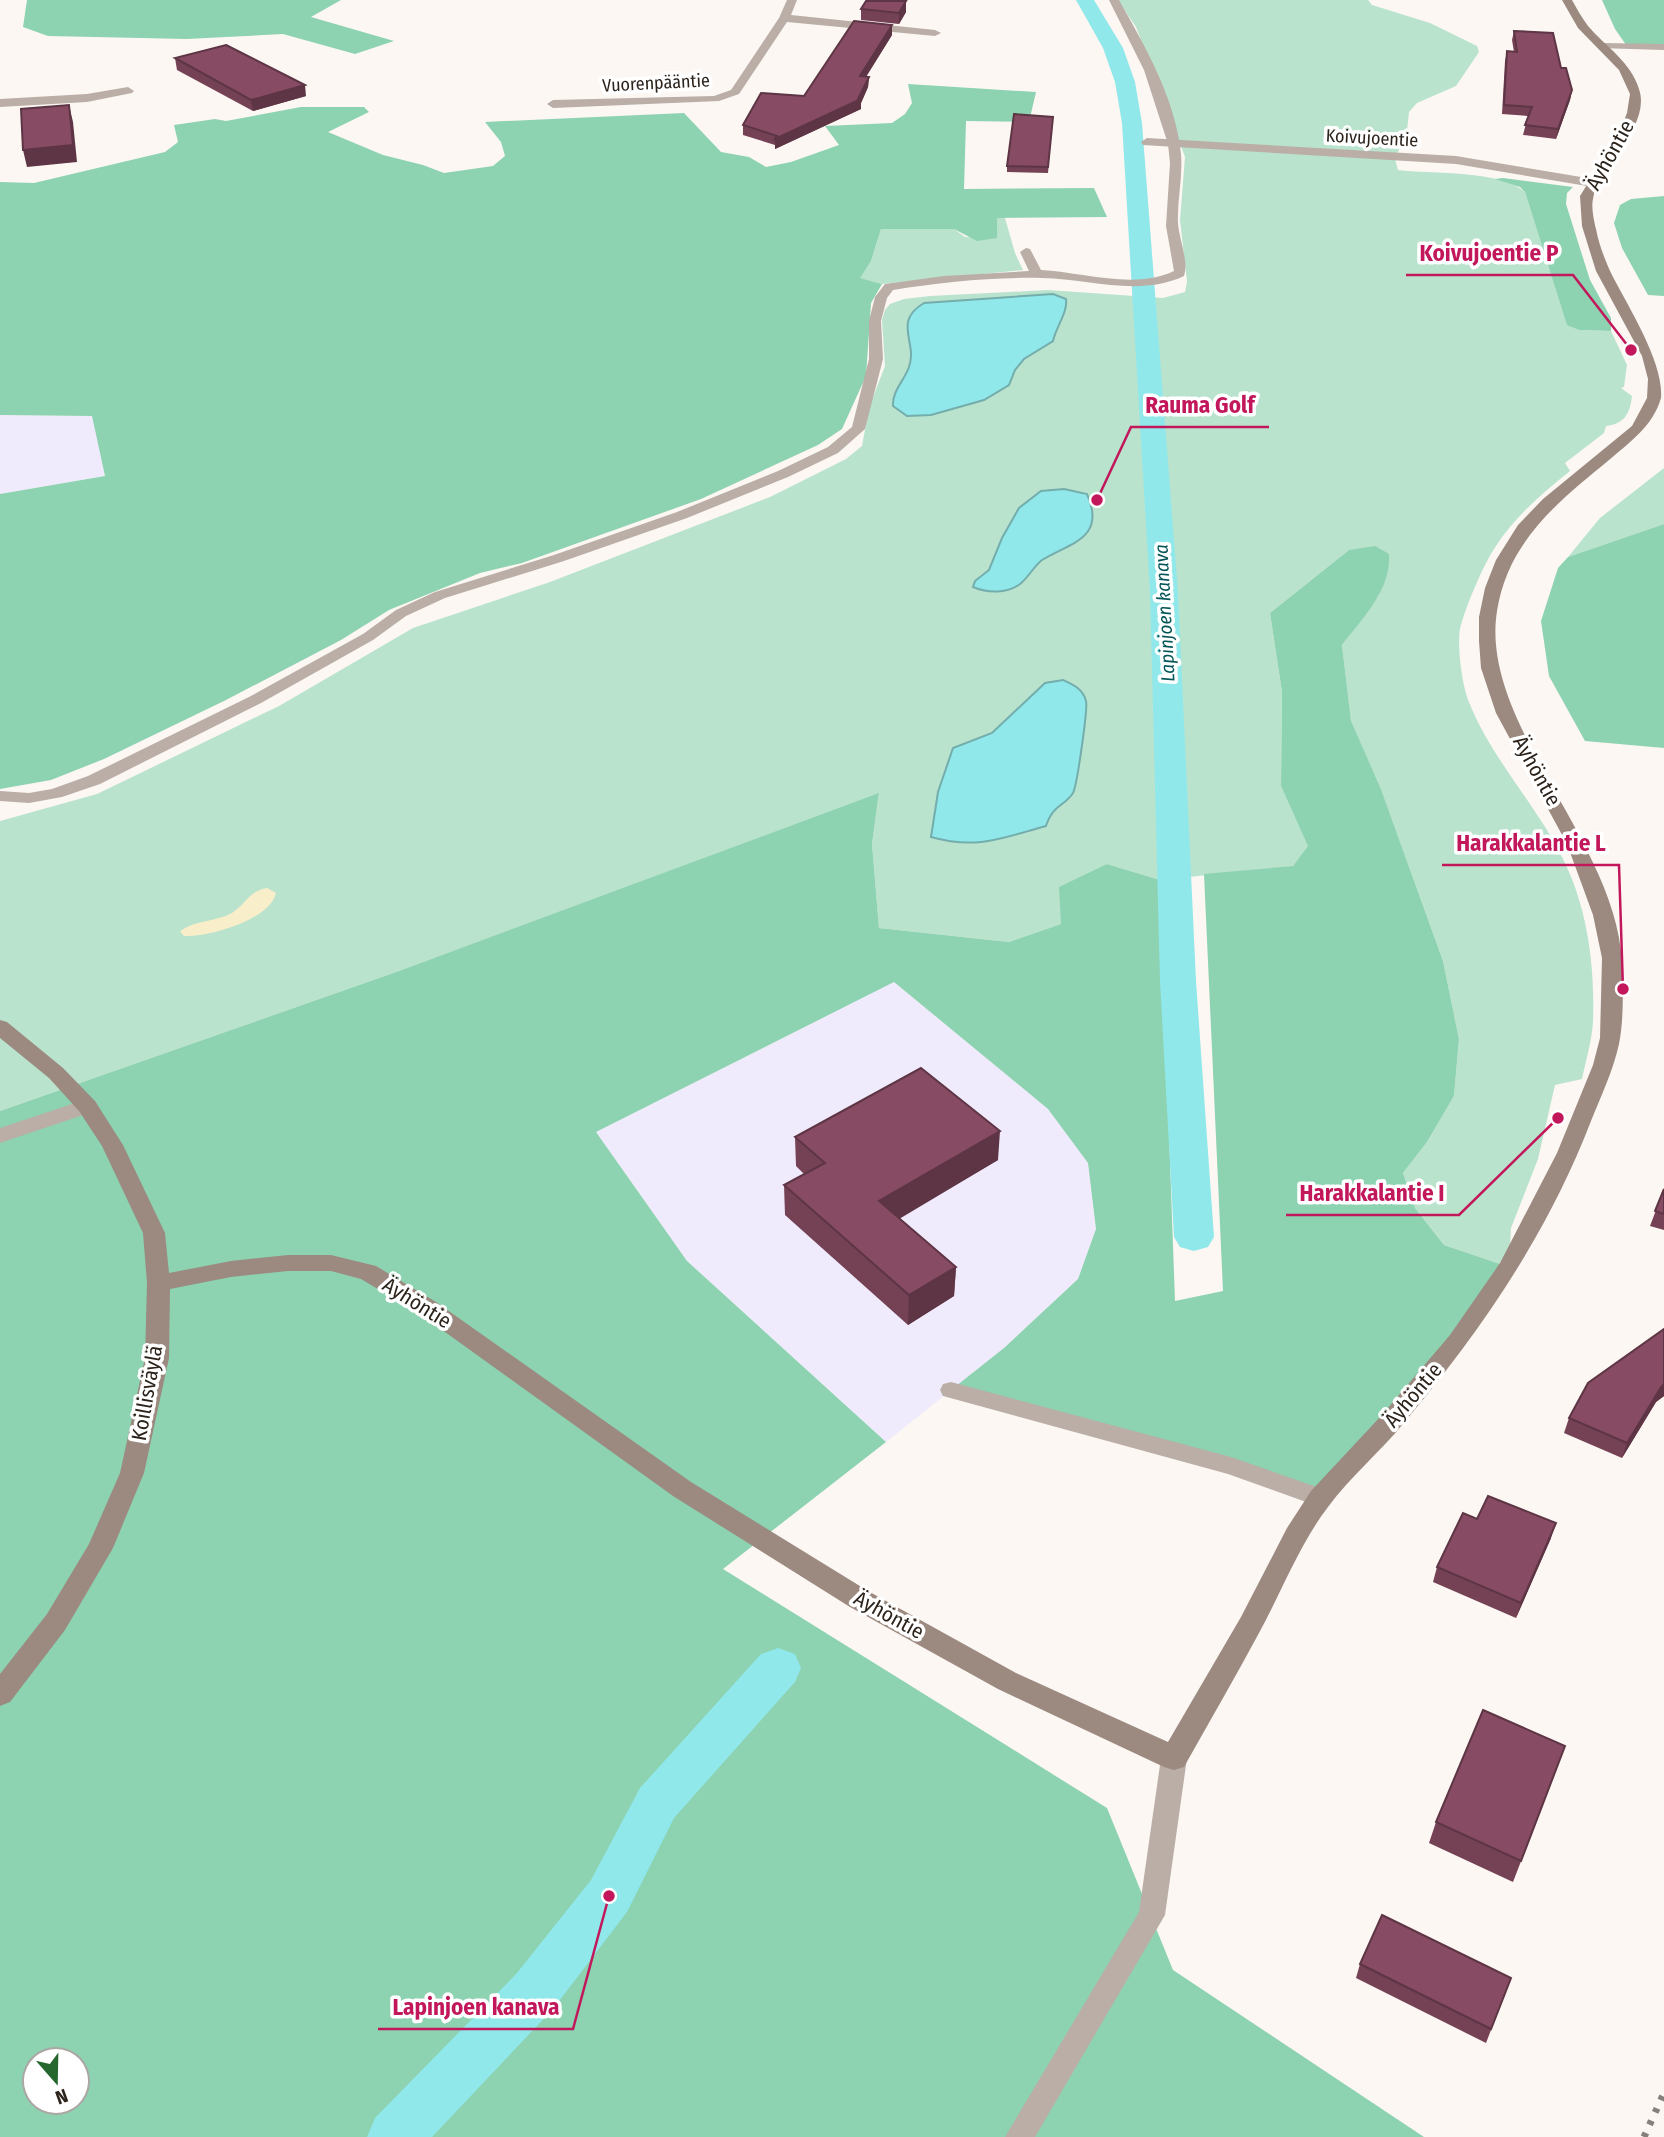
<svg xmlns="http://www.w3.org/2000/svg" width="1664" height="2137" font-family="'Fira Sans Condensed',sans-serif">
	<rect width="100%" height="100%" fill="#fcf7f3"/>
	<path fill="#f0ebfc" d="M0,415L93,416L105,476L0,494Z
		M894,982L1048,1109L1088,1163L1096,1229L1078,1279L1004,1348L886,1442L687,1261L596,1132Z"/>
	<path fill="#bae3ce" d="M1118,0H1368L1372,5L1430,23L1477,46L1479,52L1456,86L1417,103L1409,112L1407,131L1395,159L1398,170C1432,174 1501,170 1525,192L1567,324L1579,330L1611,331L1627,365L1624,387L1621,388L1632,396C1630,413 1625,424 1606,426L1604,433L1565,463L1570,471C1543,493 1515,516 1496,546C1484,563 1465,608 1460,629C1457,646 1462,686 1469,702C1492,760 1537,805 1564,861C1588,910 1595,968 1593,1022C1592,1040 1586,1060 1582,1079L1555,1085L1538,1159L1511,1228L1509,1267L1444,1245L1415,1208L1403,1173L1427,1142L1454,1096L1459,1039L1443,961L1381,789L1351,722L1342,645L1379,595L1349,550L1270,613L1282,692L1281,786L1309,846L1293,866L1160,880L1107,864L1061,924L1009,942L879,928L872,844L879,794L399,971L0,1111V821L97,794L279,706L413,628L550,582L770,497L846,459L862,446L869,408L885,366L882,320L885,310L890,304L904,299L930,296L1048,290L1163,298L1185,292L1187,282L1180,220L1185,157L1136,27Z
		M997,218H1005L1015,253L1023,270L882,284L859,278L871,261L881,229H954L965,237L997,238Z
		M1664,468V524L1568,557L1600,518Z"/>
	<path fill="#8dd2b1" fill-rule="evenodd" d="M27,0H341L311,17L394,41L355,54L283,34L187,39L48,36L23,27Z
		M1602,0H1664V49H1629L1615,29Z
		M908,84L1036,92L1029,122L966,121L964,189L1094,188L1107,217L997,218V238L977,241L954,229H881L871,261L860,278L882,284L871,303L866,376L842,429L818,445L701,499L522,563L480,573L389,610L341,640L226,700L104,759L51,780L0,789V494L105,476L92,416L0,415V182L34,183L165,152L178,142L174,125L215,119L226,121L301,107H364L369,112L328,132L383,155L423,165L444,173L493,166L505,156L501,142L485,122L684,113L721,152L749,157L766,167L791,162L839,145L825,126L892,123L905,114L912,103Z
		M1503,178L1573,187L1567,193L1566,204L1590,280L1611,318V331L1579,330L1567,325L1525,192L1520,187L1495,179Z
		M1664,196V296L1648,295L1622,248L1614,223L1620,205L1631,199Z
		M1664,524V748L1585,741L1549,676L1541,621L1558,568L1568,557Z
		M1375,546L1389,554C1391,591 1363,617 1342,645L1351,721L1381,789L1443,961L1459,1039L1454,1096L1427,1142L1403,1173L1415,1208L1444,1245L1509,1267L1320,1498L951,1390L1004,1348L1078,1279L1096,1229L1088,1163L1048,1109L894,982L596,1132L687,1261L886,1442L723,1569L1107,1808L1173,1970L1424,2137H0V1111L399,971L879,793L872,844L879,928L1009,942L1061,924L1059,887L1107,864L1160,880L1175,1301L1223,1291L1204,874L1293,866L1308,846L1281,786L1282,692L1270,613L1349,550ZM35,2060H77V2102H35Z"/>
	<path fill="#f8eec9" d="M267,888L276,893C270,920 209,937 184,936L180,931C196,920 215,922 232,913C246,904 249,891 267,888Z"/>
	<path fill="#91e8ea" stroke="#73adac" stroke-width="2" d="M1053,294L1066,299C1068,312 1056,327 1053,341L1024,359L1015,370L1009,385L984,400L931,415L907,416L893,406C892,391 904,381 909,367C918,342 892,322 924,303Z
		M1064,489L1087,494C1107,539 1069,543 1042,560C1033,567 1029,577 1020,584C1007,594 987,593 973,587L975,581L989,570L1002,538L1019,508L1041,491Z
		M1063,680C1074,685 1083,689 1086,701C1088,708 1077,786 1073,793C1064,807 1053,804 1046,826C1002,838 977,850 931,837L938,792L953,748L992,733L1045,683Z"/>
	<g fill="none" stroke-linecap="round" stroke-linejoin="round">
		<path fill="#91e8ea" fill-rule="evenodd" d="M1076,0H1094L1123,48L1135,82L1142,123L1178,592L1196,981L1214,1237L1208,1247L1194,1251L1180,1247L1174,1237L1160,981L1150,592L1122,123L1115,82L1103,48Z
			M778,1648L795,1654L801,1668L795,1682L674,1818L627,1912L553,2009L432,2137H367L375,2118L517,1973L591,1880L640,1788L761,1654Z"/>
		<path fill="#baaea7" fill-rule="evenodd" d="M1109,0H1119C1145,46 1176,100 1181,154C1183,177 1177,200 1178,223C1179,239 1189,261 1184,276C1140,297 1089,279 1042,278C993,277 942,282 893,290L887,298L881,321L883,359L865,429L838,453L788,477L687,518L564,561L445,598L406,616L373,640L261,703L100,784L62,797L29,803L0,801V791L29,793L52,789L88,776L249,697L363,634L396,610L435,592L554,555L677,512L778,471L828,447L852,427L869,359V321L875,297L885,284L944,276L1029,271L1020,252L1026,248L1030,249L1041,270C1082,272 1135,290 1174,271L1166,226L1170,163L1168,144L1144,70Z
			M1602,43L1664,44V50L1598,48L1597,46Z
			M951,1382L1231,1457L1328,1491L1332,1498L1328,1505L1320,1507L1228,1474L943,1396L940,1390L943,1384Z
			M1174,1747L1183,1750L1187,1758L1165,1915L1035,2137H1005L1139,1912L1161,1758L1165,1750Z"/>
		<path fill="#baaea7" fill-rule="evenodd" d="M787,0H797L791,15L935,30L941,33L935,36L787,22L739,94L719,101L553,108L547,104L553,100L714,96L731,90L779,18Z
			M128,87L134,91L132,93L87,102L0,107V99L87,94Z
			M1147,138L1456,156L1593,179L1599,183L1593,187L1456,164L1143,145L1141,142Z
			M87,1099L95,1101L98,1106L95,1111L0,1143V1128Z"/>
		<path fill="#9c8a80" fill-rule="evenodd" d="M1562,0H1572C1577,9 1582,18 1588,26C1606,47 1631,62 1639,89C1652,127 1597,168 1593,199C1591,207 1594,221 1596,229C1599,245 1606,263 1613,277C1629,308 1664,363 1661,398C1653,426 1630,442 1609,460C1558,502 1508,541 1497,611C1479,724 1617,842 1622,963C1623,988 1624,1019 1619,1044C1613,1071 1601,1096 1591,1121C1547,1235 1481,1331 1403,1424C1379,1453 1350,1477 1328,1507C1299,1545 1282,1591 1259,1633C1235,1678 1209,1722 1184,1767L1174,1770L1164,1767L998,1689L850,1607L673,1496L420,1314L361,1279L331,1271H288L231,1277L170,1289L169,1358L144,1473L113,1548L65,1630L10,1702L0,1706V1674L47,1614L89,1544L120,1473L145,1358L147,1283L143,1233L102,1146L79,1111L49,1078L0,1038V1020L7,1022L63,1068L95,1101L123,1145L165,1233L169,1273L231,1261L288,1255H331L376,1266L436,1302L691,1482L868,1591L1016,1673L1168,1742L1241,1617L1287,1528L1311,1491L1381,1416L1450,1335L1500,1263L1557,1153L1593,1065L1600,1038L1602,958L1593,915L1567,844L1496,713L1481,668L1479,641V617L1485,588L1496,560L1518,525L1543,499L1632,426L1647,398L1648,379L1642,356L1596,271L1582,226L1580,196L1619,133L1627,113L1630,94L1619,70L1578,28Z"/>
		<path stroke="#87807a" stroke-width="7" stroke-dasharray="4.5 9" stroke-linecap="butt" d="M1644,2137L1664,2093"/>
	</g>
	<path fill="#744155" d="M906,1V12L899,24L861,20V9Z
		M892,25V35L866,77H869L868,87L861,103V109L775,149V145L743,135V125L804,96Z
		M1514,31L1561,68L1572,90L1570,100L1556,139L1523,135L1528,116L1502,114L1505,61L1507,51L1514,52L1512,40Z
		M175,58L306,96L253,111L177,70Z
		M1053,117L1048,173L1007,172V166Z
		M795,1137L998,1160L899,1218L956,1267L954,1296L908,1325L785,1215L784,1185L804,1174L796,1166Z
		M1664,1189V1230L1650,1226Z
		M1664,1329V1396L1656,1402L1622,1458L1564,1433L1569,1418Z
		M1477,1519L1551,1538L1516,1618L1433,1582L1437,1567Z
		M1557,1768L1513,1882L1429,1843L1436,1822Z
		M1360,1964L1511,1978L1486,2043L1356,1978Z"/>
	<path fill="#5e3545" d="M906,1V12L899,24V13Z
		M892,25V35L860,86V76Z
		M869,77L868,87L861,103V109L775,149V139L858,99Z
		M305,85L306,96L253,111L251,100Z
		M1572,90L1570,100L1556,139L1558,129Z
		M69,105L73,122L77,162L27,167L23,150Z
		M1000,1131L998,1160L879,1231V1201Z
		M956,1267L954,1296L908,1325L909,1295Z
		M1664,1384V1396L1656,1402L1622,1458L1627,1443L1661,1387Z
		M1556,1523L1551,1538L1516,1618L1521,1603Z"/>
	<path fill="#874c63" stroke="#5e3545" stroke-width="2" d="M866,1H906L899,13L861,9Z
		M854,21L892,25L860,76L869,77L858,99H861L775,139L777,136L743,125L761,93L804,96Z
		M1514,31L1553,33L1561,68H1566L1572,90L1558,129L1525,125L1532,107L1504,105L1507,51L1517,52Z
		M226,45L305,85L251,100L175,58Z
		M69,105L73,145L23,150L21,109Z
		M1014,114L1053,117L1048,167L1007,166Z
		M921,1068L1000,1131L879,1201L956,1267L909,1295L784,1185L825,1163L795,1137Z
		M1664,1189V1214L1655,1211Z
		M1664,1329V1384L1661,1387L1627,1443L1569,1418L1588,1383Z
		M1488,1496L1556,1523L1521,1603L1437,1567L1463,1513L1477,1519Z
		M1483,1710L1565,1746L1521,1861L1436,1822Z
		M1382,1915L1511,1978L1491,2029L1360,1964Z"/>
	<g text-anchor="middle" stroke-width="7" stroke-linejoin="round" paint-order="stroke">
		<g font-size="18" fill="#2c241c" stroke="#fff">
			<text transform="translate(656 83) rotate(-3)" y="6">Vuorenpääntie</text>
			<text transform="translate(1372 138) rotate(3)" y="6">Koivujoentie</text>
		</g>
		<g font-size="19" font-style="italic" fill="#025456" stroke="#fff">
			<text transform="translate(1164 613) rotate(-93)" y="7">Lapinjoen kanava</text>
		</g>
		<g font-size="21" fill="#2c241c" stroke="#fff">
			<text transform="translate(1610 155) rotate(-61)" y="7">Äyhöntie</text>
			<text transform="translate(1537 771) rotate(61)" y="7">Äyhöntie</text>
			<text transform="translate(417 1303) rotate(32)" y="7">Äyhöntie</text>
			<text transform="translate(147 1393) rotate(-80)" y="7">Koillisväylä</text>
			<text transform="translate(1413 1395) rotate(-50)" y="7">Äyhöntie</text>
			<text transform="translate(889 1615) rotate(29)" y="7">Äyhöntie</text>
		</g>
	</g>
	<path fill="none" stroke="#c2185b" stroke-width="2.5" d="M1631 350L1573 275H1406M1097 500L1131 427H1269M1623 989L1619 865H1442M1558 1118L1459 1215H1286M609 1896L573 2029H378"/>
	<g fill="#c2185b" stroke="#fff" stroke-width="2.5">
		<circle cx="1631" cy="350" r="7"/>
		<circle cx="1097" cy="500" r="7"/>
		<circle cx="1623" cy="989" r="7"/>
		<circle cx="1558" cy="1118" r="7"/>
		<circle cx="609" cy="1896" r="7"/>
	</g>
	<g font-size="23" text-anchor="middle" font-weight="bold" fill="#c2185b" stroke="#fff" stroke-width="7" stroke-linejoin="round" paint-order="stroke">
		<text x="1489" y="261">Koivujoentie P</text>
		<text x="1200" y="413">Rauma Golf</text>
		<text x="1531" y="851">Harakkalantie L</text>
		<text x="1372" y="1201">Harakkalantie I</text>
		<text x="476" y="2015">Lapinjoen kanava</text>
	</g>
	<g transform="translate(56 2081) rotate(160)"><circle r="33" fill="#ffffff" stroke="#aba7a4" stroke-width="2"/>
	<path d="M0-5L12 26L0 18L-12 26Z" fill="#266730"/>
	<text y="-10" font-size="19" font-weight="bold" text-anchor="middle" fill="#2c241c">N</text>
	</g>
</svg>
